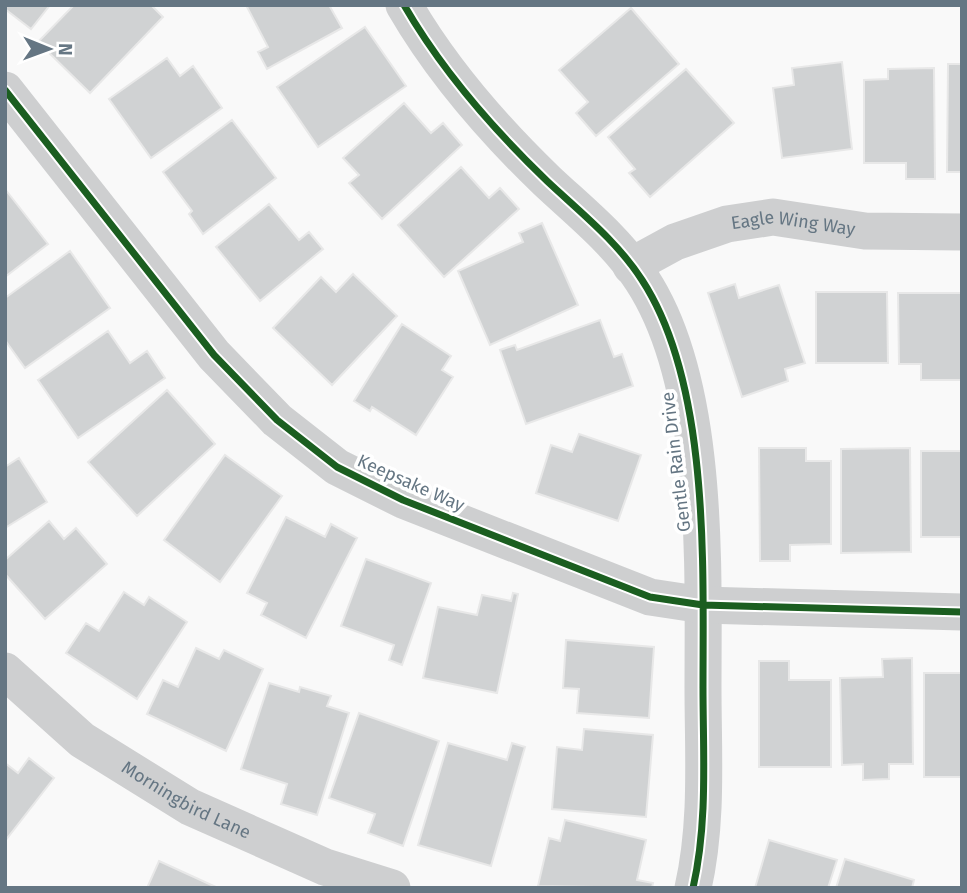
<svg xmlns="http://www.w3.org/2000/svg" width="967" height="893" font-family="'Fira Sans',sans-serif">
	<rect width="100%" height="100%" fill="#f9f9f9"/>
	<path fill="#d0d2d3" stroke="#e8e8e8" stroke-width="2" d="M5,5H50L31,29L5,9Z
		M74,5H151L163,17L90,93L38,42Z
		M246,5H329L342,28L267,69L258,52L268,47Z
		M631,8L679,64L596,136L576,113L588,102L559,70Z
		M365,27L406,86L318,147L277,87Z
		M167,58L180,76L193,66L222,108L151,158L109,99Z
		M842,62L852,149L782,158L773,88L794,85L792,68Z
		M948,64H962V172H947Z
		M934,68L935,179H906V163H864V80L888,79V69Z
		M686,69L734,123L650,197L629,173L635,169L608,137Z
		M404,103L431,133L443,123L462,145L382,219L349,183L359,175L343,158Z
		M232,120L276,178L203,234L189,214L192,211L163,172Z
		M461,167L489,198L500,188L519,209L444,277L398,225Z
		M5,189L48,244L5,277Z
		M269,204L299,240L309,232L323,249L260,301L216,247Z
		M542,223L578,305L490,345L458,271L523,242L519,233Z
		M70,251L110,308L25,368L5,340V298Z
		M353,274L397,316L332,385L273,328L321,277L336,292Z
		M735,284L739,298L779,285L805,363L785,369L788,381L742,397L708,293Z
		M816,292H887L888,363H816Z
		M898,293H962V380H921V364H899Z
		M600,320L614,357L622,354L633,386L526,424L500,350L515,345L517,350Z
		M402,324L451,356L442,370L453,377L416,435L372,407L370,411L354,401Z
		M108,331L130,363L147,351L165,378L78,438L38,380Z
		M167,390L215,444L137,516L88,462Z
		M579,434L641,455L618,521L536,493L551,445L572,452Z
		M759,448H806V461H831V544L790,545V561H760Z
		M910,448L911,552L841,553V449Z
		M921,451H962V537H921Z
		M225,455L282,496L220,582L164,540Z
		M19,458L47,502L5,528V467Z
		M286,517L325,537L331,524L357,538L306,638L261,615L267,603L247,593Z
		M49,521L64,539L76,528L107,564L45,619L5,574V560Z
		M366,559L431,583L402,665L389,660L394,645L341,626Z
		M124,592L144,605L149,597L187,622L137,699L66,653L86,623L99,631Z
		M513,593L518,594L497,693L423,678L438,607L477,615L482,595L511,601Z
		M566,640L654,647L649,718L577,713L579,689L563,688Z
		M196,648L219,659L224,650L263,669L226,751L147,714L163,680L178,687Z
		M912,658L913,764H889V779L863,780V764L842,765L840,678L883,677L882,659Z
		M759,661H789V680H831V767H759Z
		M924,673H962V777H924Z
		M269,683L299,692L300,687L331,696L327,706L349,713L317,815L281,804L287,784L241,769Z
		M359,713L439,741L403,846L368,833L375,814L329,798Z
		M584,729L653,735L646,817L552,809L557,747L582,750Z
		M448,743L507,760L512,743L525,747L491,866L418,845Z
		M29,758L54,778L5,841V763L18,773Z
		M565,820L646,840L637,880L653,883L652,888L538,886L549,838L560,841Z
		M769,840L837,860L828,888H755Z
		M845,859L914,880L912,888H836Z
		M159,861L218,888H147Z"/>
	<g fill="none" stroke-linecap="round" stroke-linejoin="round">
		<g stroke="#cecfd0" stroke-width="37">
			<path d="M404,5C441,69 494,130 547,181C580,212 617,241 642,280C710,384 703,566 703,688C703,754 708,822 693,888"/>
			<path d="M5,90L214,355L277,420L337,467L403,500L650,597L703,605L962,612"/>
			<path id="s1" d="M631,266L675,242L727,224L773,217L865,231L962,232"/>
			<path id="s2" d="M5,671L82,740L190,807L325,867L392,888"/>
		</g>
		<g stroke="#fff" stroke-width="11">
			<path id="cycleway" d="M404,5C441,69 494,130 547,181C580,212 617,241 642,280C710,384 703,566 703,688C703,754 708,822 693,888
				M5,90L214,355L277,420L337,467L403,500L650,597L703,605L962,612"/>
		</g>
		<use href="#cycleway" stroke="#1b5e20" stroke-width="7"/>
	</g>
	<g text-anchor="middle" stroke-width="7" stroke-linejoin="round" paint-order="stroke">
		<g font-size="18" fill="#657683" stroke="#fff">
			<text dy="6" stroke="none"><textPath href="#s1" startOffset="172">Eagle Wing Way</textPath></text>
			<text transform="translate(676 462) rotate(-97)" y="6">Gentle Rain Drive</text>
			<text transform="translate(411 483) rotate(24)" y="6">Keepsake Way</text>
			<text dy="6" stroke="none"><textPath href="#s2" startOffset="224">Morningbird Lane</textPath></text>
		</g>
	</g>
	<rect width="967" height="893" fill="none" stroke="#657683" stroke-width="14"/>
	<g transform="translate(49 49) rotate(91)" stroke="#ffffff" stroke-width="5" paint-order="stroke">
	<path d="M0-5L12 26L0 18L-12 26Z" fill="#657683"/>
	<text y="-10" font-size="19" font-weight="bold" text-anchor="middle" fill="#657683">N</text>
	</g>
</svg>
